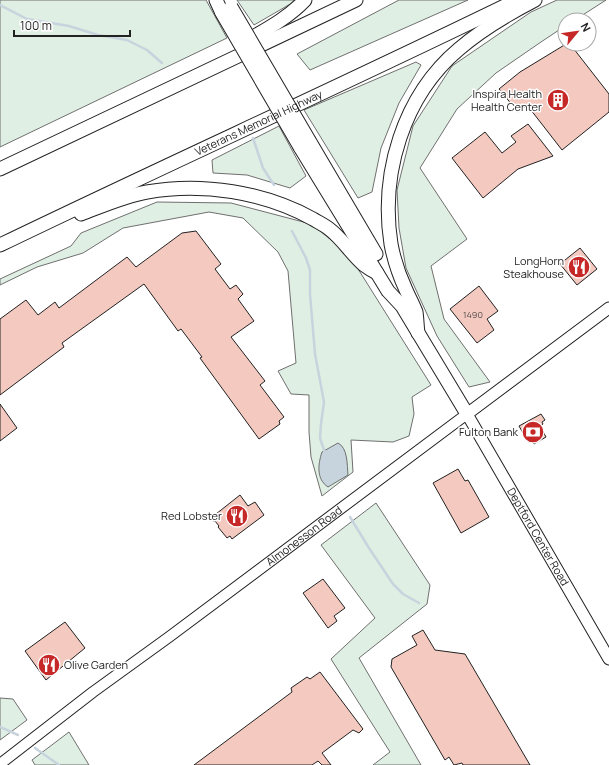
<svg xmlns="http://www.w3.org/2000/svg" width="609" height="765" font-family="Manrope,sans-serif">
	<rect width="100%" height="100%" fill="#fff"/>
	<path fill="#e0efe3" stroke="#6f6f6f" d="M0,0H206L227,38L0,147Z
		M237,0H294L292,3L254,25Z
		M399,0H468L310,70L297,54Z
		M557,0H606L575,20H565V26L541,42L496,73L457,109L420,168L467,239L431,266L444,319L490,382L469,387L437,336L406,268L399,228L397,190L413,126L452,66L531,12Z
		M416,62L421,65L399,103L381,148L372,192L358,198L304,110Z
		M279,126L306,176L290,188L247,175L213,173L212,160Z
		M157,202L231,203L311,224L348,253L431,385L412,397L414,414L409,436L393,442L351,440L353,472L322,496L311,457L309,432V395L291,394L278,371L296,363L288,271L278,252L243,218L209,212L123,228L83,253L37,267L0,285V279L71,246L81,233Z
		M376,503L430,585L427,604L359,658L421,765H373L390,752L331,659L375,618L321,545Z
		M0,698L13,699L27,720L0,740Z
		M69,732L89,765H35L32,760Z"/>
	<path fill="#c7d3dd" stroke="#6f6f6f" d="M338,443C348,448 347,465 348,475L328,487C316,479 318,464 322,452Z"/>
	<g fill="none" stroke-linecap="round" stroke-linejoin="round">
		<path stroke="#c7d3dd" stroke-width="2.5" d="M0,5L27,19L69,26L98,35L127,40L147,50L162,63
			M253,138L263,168L274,185
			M292,231L306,258L310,270V294L315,354L324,402L321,424L320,438L325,453
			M350,517L369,548L393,584L403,594L419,603
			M0,727L18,735
			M35,748L59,765"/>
	</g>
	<path fill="#f3c9c0" stroke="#222" d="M566,44H570L609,94V112L562,150L527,105L518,112L499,89L520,72Z
		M528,124L553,156L518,169L483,198L452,158L485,132L502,153L516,142L511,136Z
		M196,231L221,264L215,269L230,289L236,285L243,294L238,299L254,321L231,337L265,381L260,385L284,417L279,421L280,424L259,439L200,358L202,357L181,329L178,331L144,284L62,343L64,347L0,395V319L26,300L38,315L55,302L59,308L127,257L136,267L182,233Z
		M580,248L597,269L577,285L560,264Z
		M479,286L498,311L487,319L494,330L477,343L450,309Z
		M0,404L17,428L0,441Z
		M541,414L545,420L542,422L543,424L540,426L546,437L534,444L532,440L528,442L519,426Z
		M458,469L465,481L468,480L489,517L461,533L433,483Z
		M240,495L248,506L255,502L264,515L232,539L230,536L227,538L218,527L219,526L215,521H213L211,518Z
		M323,579L345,608L334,616L337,621L328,628L303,593Z
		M65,622L85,648L46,680L25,651Z
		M423,630L435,650L465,654L530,765H463L462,763L454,765L449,757L445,760L391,667L392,659L417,645L412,636Z
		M320,672L363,729L359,733L353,730L322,753L331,765H322L318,761L312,765H194L292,692L291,688L307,677L310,679Z"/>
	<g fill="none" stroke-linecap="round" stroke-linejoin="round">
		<g stroke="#222" stroke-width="12">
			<g id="secondary">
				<path id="s1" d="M0,764L93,692L169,637L467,414"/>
			</g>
		</g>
		<g stroke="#222" stroke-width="13">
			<g id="primary">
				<path id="s2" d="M609,308L467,414L609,659"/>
			</g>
		</g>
		<g stroke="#222" stroke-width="15">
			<g id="highway">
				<path d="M216,0L222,13"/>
				<path d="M241,44C263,31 287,19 305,0"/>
				<path d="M310,142L376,254"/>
				<path d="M300,147L388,291L402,306L467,414"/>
				<path d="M0,169L356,0"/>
				<path d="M81,214C102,206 124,196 147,192C202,182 264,192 313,219C318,222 324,225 328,228C343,239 351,254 364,265C368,268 373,271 377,273"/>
				<path id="s3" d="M0,245C172,162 345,84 517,0"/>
				<path d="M418,333C417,326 417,318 416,312C413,304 409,297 406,290C399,275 394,260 391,244C380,174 403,96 459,49C481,30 508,14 535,0"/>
			</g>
		</g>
		<use href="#secondary" stroke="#fff" stroke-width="10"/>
		<use href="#primary" stroke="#fff" stroke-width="11"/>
		<use href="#highway" stroke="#fff" stroke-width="13"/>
		<g stroke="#222" stroke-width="15" stroke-linecap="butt">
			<path id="highway-bridge" d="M231,7L310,142
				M222,13L300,147"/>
		</g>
		<use href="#highway-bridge" stroke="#fff" stroke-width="13"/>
	</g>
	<defs>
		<g id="building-disc" transform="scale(1.15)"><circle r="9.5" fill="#c62828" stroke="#fff"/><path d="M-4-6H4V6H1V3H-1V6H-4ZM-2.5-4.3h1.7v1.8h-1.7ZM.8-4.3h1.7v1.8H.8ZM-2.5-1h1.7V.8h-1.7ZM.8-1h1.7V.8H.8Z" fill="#fff"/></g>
		<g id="restaurant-disc" transform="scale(1.15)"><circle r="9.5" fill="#c62828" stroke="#fff"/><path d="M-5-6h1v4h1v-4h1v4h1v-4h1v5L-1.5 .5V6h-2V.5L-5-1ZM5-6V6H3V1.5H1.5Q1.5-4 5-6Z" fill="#fff"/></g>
		<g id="bank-disc" transform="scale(1.15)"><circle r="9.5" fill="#c62828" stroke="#fff"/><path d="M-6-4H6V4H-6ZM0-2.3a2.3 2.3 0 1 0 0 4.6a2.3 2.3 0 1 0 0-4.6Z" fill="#fff"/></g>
	</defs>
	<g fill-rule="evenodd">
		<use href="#building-disc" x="558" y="100"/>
		<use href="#restaurant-disc" x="579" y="267"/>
		<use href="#bank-disc" x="533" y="432"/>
		<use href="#restaurant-disc" x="237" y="516"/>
		<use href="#restaurant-disc" x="49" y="665"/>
	</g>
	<g text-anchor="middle" stroke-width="3" stroke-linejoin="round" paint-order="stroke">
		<g font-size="9" fill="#564c4a">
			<text x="473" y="318">1490</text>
		</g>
		<g font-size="11" fill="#222" stroke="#fff" text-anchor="end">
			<text x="542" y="98">Inspira Health<tspan x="542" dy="13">Health Center</tspan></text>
			<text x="564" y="265">LongHorn<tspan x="564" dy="13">Steakhouse</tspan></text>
			<text x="518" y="436">Fulton Bank</text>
			<text x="222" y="520">Red Lobster</text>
			<text x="64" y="669" text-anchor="start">Olive Garden</text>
		</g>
		<g font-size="11" fill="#222" stroke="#fff">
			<text dy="4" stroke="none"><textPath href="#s3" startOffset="286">Veterans Memorial Highway</textPath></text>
			<text dy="4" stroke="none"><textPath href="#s1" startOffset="380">Almonesson Road</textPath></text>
			<text dy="4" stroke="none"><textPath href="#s2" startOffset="319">Deptford Center Road</textPath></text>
		</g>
	</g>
	<g transform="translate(577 32) rotate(61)"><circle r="19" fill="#ffffff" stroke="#a7a7a7"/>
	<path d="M0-3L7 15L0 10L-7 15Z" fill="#c62828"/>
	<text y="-6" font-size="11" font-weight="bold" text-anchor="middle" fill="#222222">N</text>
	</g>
	<path d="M14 30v6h116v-6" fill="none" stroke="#222222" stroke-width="2"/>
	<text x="20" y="30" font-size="12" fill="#222222" stroke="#ffffff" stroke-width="3" paint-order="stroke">100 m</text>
</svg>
